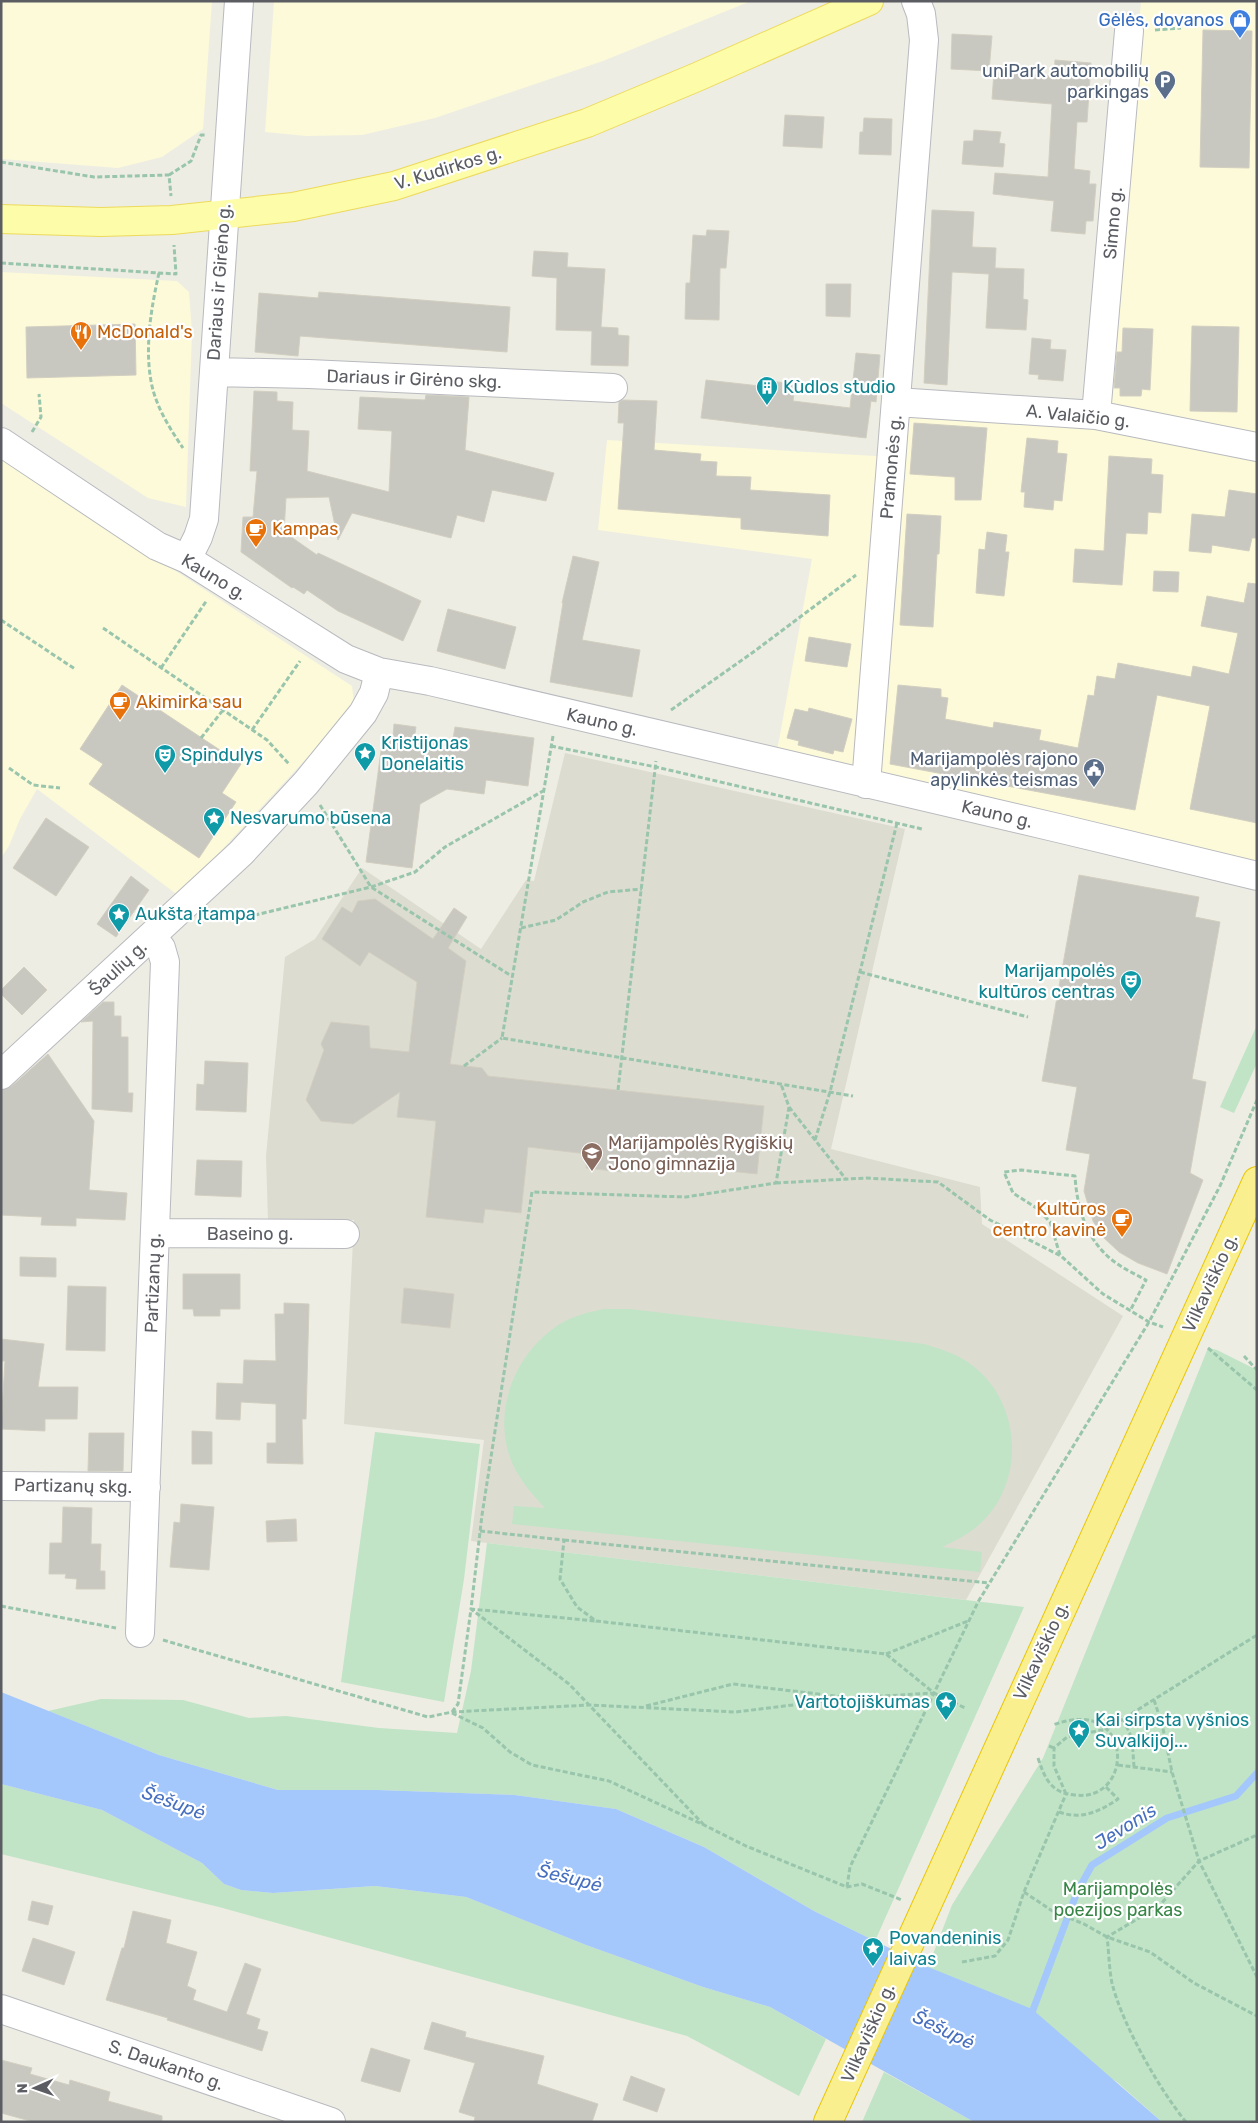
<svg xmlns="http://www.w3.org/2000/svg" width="1258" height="2123" font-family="Rubik,sans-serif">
	<rect width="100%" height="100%" fill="#edede3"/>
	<path fill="#fdfad9" d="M1,1H212L203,129L162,157L118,168L1,159Z
		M274,1H751L603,61L435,118L362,135L306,136L265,132Z
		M1141,1H1257V876L777,751L812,559L598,530L607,440L892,457L906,412L1104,429Z
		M1,272L177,281L189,292L192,332L186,507L148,498L1,403Z
		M1,457L352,686L354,702L344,718L179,896L37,789L20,819L9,846L1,858Z"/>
	<path fill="#dddcd1" d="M565,753L905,829L831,1149L980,1187L982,1224L1123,1316L966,1600L471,1541L484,1440L344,1424L354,1220L268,1221L266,1156L285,957L315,939L362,868L481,949L526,880L534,881Z"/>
	<path fill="#c0e4c5" d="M1257,1025V1063L1234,1113L1220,1107Z
		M604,1309H630L924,1344C940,1349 955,1353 969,1363C1020,1398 1027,1477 983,1521C971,1533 957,1540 942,1547L982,1552L980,1572L512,1524L514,1506L545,1508C534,1496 523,1484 515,1469C490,1420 511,1359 554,1328C568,1317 586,1313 604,1309Z
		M1208,1348L1217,1350L1257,1370V2122H1162L1117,2082L928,1967L952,1905L1043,1758Z
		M375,1432L480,1444L464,1579L444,1702L341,1682Z
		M487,1543L1024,1607L875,1941L814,1911L704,1847L616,1809L515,1795L378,1790H278L159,1755L48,1711L101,1699L183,1700L249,1718L286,1716L379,1728L457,1733L471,1671Z
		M1,1784L102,1810L202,1863L224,1884L241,1890L273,1893L375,1886L466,1897L586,1945L703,1987L770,2007L826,2039L799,2096L687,2036L219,1907L1,1854Z
		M884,2072L974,2122H862Z"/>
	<path fill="#a4c8fc" d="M1,1692L159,1755L278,1790H378L515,1795L616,1809L704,1847L814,1911L928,1967L1032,2009L1162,2122H974L770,2007L703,1987L586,1945L466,1897L375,1886L273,1893L241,1890L224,1884L202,1863L102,1810L1,1784Z"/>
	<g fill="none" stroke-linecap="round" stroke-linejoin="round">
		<path stroke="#a4c8fc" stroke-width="7" d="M1030,2018L1077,1892L1092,1865L1167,1818L1236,1796L1257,1773"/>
	</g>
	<path fill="#c8c7c0" stroke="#d2cfc1" d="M1203,30L1252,31L1249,168L1200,167Z
		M952,34L992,36L989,71L951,69Z
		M1055,60L1091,63L1087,122H1077L1074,169L1090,171L1089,184H1096L1093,221H1086L1085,234L1051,231L1054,201L993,194L995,173L1048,177L1052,104L992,99L994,72L1054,76Z
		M785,115L824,117L822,148L783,146Z
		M864,118L892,119L891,155L859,154L860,132H863Z
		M974,130L1001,132L999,143L1005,144L1003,167L962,164L964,141H973Z
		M932,210L974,212L972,247L996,248L995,268L1024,269L1023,299L1028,300L1026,330L986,328L989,274L952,272L947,385L924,383Z
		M707,230L729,231L726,268H720L719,320L685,319L686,283H690L693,235L706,236Z
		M534,251L568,253L567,267L605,269L601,327L618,328V335L629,336L628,366L591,365L592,331L556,330L557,278L532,276Z
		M826,284H851L850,317L826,316Z
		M319,292L510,307L507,352L300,336L298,356L255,352L259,293L318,298Z
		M135,324L136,375L27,378L26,327Z
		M1192,326L1239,327L1237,412L1190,411Z
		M1123,328L1153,329L1150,390L1142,389L1141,396H1120V388H1114L1117,352H1122Z
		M1032,338L1051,340L1050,349L1066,350L1063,381L1038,379L1039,375L1029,374Z
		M856,353L880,355L876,402L871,401L866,438L701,418L706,380L760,386L761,380L795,384L793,401L850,408Z
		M254,391L277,392V401L293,402L292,430L309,431L307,471L389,492L392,431L358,429L360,397L425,400L426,395L469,397L465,450L554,473L546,501L492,490L484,522L457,515L451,538L352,513L338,540L329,497L286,498L284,532L317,555L318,553L421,601L403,641L338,611L307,590L304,594L293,587L292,588L241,552L243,517H253L257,471H250Z
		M623,400L657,401L654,450L701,454L700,461L717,462L716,476L751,477L750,490L830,495L828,536L741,529V518L618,509L624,423H618L619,402Z
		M914,423L987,428L981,500H955V477L910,474Z
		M1027,438L1058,441L1057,453L1067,454L1062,501L1054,500L1053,510L1024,507L1025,492H1021Z
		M1109,456L1152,459L1151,474L1163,475L1161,513L1148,512L1147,534L1126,533L1122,585L1073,582L1075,549L1104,551Z
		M1229,490L1257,494V538H1252L1249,551L1212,545L1211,553L1189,551L1192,514L1225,517Z
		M907,514L941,516L939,554H937L933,627L900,625Z
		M987,532L1007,535L1005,552H1009L1004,596L976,593L979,549L985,550Z
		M573,556L599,562L582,640L640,650L632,697L550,682L563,603H562Z
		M1154,571L1179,572L1178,592L1153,591Z
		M1248,583L1257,584V823L1190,809L1210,706L1157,695L1135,810L890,764L898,685L941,689V697L948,698L945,719L993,728L994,722L1041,730L1039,740L1078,748L1088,695L1094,696L1097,676L1115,679L1118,663L1191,677L1193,666L1229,674L1238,633L1201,626L1207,596L1244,603Z
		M448,609L516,627L505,669L437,651Z
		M809,637L851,644L847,667L805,661Z
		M122,685L241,764L222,793L236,802L199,858L89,784L103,764L80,749Z
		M809,708L852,719L843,752L834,750L833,754L798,745L799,741L787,738L795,709L808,712Z
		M394,724L416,727L414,740L452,745L455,727L534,738L528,786L486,780L484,794L447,789L420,804L412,868L366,862L383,736L393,737Z
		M46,818L89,847L56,896L13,868Z
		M1079,875L1199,897L1195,917L1220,922L1192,1079L1206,1082L1190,1173L1203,1180L1167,1274L1138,1263L1119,1252L1103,1237L1093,1221L1084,1191L1090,1154L1066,1150L1077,1087L1042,1081Z
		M131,876L149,890L116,937L97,924Z
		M375,899L433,939L454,908L467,917L448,948L466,961L450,1064L482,1068L488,1076L764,1106L757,1174L623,1160L622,1172L586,1168L587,1154L528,1147L521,1213L485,1209L483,1223L426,1217L436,1121L397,1117L400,1092L353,1124L321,1121L306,1100L324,1050L321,1044L331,1022L369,1026L370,1048L409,1052L417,982L369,952L360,966L322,939L342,907L352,913L358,901Z
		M24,967L47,990L22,1015L1,994V990Z
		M103,1002H114V1016H121V1037H128V1093H133L132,1112L92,1109L93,1021L81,1022Z
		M48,1054L94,1121L89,1190L127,1193L125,1220L76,1218V1226L41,1225L42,1217L1,1215V1090L12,1086Z
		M205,1061L248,1063L246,1112L196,1110L197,1084L204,1085Z
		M197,1160L242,1161L241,1197L195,1195Z
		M20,1257L56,1258V1277L20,1276Z
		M183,1274H240V1309H220V1316H194L193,1309H183Z
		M68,1286L106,1287L105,1351L66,1350Z
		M404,1288L454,1294L450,1328L401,1323Z
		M284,1303L309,1304L306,1419H302L303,1464L267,1463V1443H276V1404L241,1402L240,1420L216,1419L217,1383L243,1384L244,1360L276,1361L275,1314H284Z
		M1,1339L44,1344L38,1387H78L77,1419H45V1431L1,1429L5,1361H1Z
		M192,1431L212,1432V1464H192Z
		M89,1433H124L123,1471H88Z
		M181,1504L214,1507L209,1570L170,1567L174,1522L180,1523Z
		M63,1507L92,1508L91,1544H101L100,1571H105V1589H76L77,1579L65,1578L66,1574H49L50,1543H62Z
		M296,1519L297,1541L267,1542L266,1521Z
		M32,1901L53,1906L48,1925L28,1920Z
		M133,1911L171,1920L166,1943L197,1952L187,1986L196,1990L193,2000L227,2012L245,1963L261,1969L246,2014L260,2019L257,2029L268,2032L262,2051L167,2020L168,2018L106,2000L122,1948H124Z
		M33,1938L75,1952L64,1985L22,1971Z
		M432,2022L466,2032L465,2037L544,2056L537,2084L598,2104L592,2122H474L475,2117L459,2112L475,2063L424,2049Z
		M371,2048L410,2060L400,2092L361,2081Z
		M1,2060L32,2068L30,2074L69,2085L70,2080L110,2092L108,2101L162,2116V2122H34L1,2113Z
		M631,2076L665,2089L657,2112L623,2100Z"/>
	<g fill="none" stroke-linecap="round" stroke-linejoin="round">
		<g stroke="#b8babf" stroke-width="30">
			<path id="minor" d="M214,372L309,374L613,388
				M896,402L1096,415L1257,447
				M1096,415L1129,31
				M1,442L157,546L187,559L346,659L379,672L430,681L1058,828L1257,876
				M187,559L198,537L204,519L239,1
				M866,784L924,40L921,14L916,1
				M1,1075L241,853L306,783L363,713L374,693L379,672
				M155,1233L345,1234
				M1,1486L146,1487
				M140,1633L165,962L161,948L152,937
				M1,2009L331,2122"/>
		</g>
		<g stroke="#edda5c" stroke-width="30">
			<path id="major" d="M1,219L101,222L172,220L293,207L394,186L587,123L697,77L869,1"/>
		</g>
		<g stroke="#e9c507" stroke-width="30">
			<path id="highway" d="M828,2122L1257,1181"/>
		</g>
		<path stroke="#99c5ac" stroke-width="3" stroke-dasharray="5 2.5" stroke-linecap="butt" d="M1155,30L1181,28
			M1,162L94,177L169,175L171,196
			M169,175L191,161L201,135H206
			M1,263L176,274L174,245
			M159,273C151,308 144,350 152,386C157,408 170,429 183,448
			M32,432L41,417L39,394
			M1,620L75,669
			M103,628L267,740L289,764
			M161,668L207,600
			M671,710L752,653L856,575
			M252,730L300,661
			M553,736L502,1038L853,1096
			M201,738L223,710
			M551,746L656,767L922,829
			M9,768L33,785L60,788
			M320,805L371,887L513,977
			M210,916L225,919L247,917L371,887L415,872L445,847L543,791
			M521,928L556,920L583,902L608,892L642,889
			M860,972L1028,1017
			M464,1066L502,1038
			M618,1090L656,761
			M789,1107L845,1178
			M815,1140L830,1092L897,823
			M776,1183L866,1178L938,1182L990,1220L1061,1256L1103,1294L1149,1322L1163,1327
			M1060,1255L1050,1222L1038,1209L1013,1193L1004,1172L1021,1170L1075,1176C1077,1208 1086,1239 1112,1260C1122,1268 1135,1274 1146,1280L1130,1311
			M1208,1348L1257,1390
			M1244,1356L1257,1370V1374
			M480,1531L564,1540L560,1579L577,1607L596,1621L886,1654L934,1693L965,1708
			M564,1540L989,1583
			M1,1606L116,1628
			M163,1640L428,1717L452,1712L589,1705L736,1712L849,1698L934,1693
			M886,1654L968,1621
			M1154,1700L1162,1724L1172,1772L1199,1861L1257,1977
			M646,1706L733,1684L844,1697
			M452,1712L458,1704L471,1609L595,1621
			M452,1713L483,1728L510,1752L532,1765L609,1781L704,1825L746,1846L847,1887L862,1884L902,1900
			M1123,1719L1132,1738L1134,1767
			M1049,1746L1054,1748
			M1038,1758C1045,1779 1051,1793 1075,1795C1135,1803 1135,1694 1053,1725
			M1118,1765L1172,1772
			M1066,1794L1054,1766V1748L1067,1737L1107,1729L1257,1635
			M1059,1812C1081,1820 1099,1812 1118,1799L1105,1786
			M704,1825L569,1684L471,1609L482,1515L532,1192L686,1197L776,1183L789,1107L781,1084
			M847,1887L850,1867L978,1602L1149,1322L1220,1186L1257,1100
			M1024,1892L1054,1912L1084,1924L1107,1937L1150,1952L1194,1983L1257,2016
			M962,1962L995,1956L1008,1940L1024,1892L1066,1794
			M1186,2122C1159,2089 1122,2024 1112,1983C1109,1969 1109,1952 1107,1937L1159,1906L1199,1861L1257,1835"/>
		<use href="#minor" stroke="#fff" stroke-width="28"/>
		<use href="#major" stroke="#fcfca9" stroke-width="28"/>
		<use href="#highway" stroke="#f9ef8e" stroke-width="28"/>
	</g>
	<defs>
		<g id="shop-pin" transform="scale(1.125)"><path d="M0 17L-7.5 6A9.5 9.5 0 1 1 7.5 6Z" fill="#3f7fe0" stroke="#fff"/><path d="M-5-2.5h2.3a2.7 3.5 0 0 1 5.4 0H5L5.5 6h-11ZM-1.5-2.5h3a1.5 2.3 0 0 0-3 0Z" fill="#fff"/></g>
		<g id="parking-pin" transform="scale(1.125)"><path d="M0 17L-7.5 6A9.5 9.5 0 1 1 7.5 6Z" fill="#5c6f8a" stroke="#fff"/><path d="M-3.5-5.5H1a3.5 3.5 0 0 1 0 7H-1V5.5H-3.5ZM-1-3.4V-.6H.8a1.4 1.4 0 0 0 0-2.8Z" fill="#fff"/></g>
		<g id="restaurant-pin" transform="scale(1.125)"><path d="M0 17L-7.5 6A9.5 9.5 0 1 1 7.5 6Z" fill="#e8710a" stroke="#fff"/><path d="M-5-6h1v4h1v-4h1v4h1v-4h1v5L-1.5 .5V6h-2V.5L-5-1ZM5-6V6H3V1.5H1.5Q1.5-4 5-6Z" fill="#fff"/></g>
		<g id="building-pin" transform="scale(1.125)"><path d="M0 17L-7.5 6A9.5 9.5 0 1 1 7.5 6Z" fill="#0f9aa8" stroke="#fff"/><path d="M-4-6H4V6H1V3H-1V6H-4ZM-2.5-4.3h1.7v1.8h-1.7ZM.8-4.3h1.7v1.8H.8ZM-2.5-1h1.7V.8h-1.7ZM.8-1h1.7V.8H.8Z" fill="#fff"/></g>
		<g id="cafe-pin" transform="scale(1.125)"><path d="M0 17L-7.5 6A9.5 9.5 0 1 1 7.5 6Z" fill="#e8710a" stroke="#fff"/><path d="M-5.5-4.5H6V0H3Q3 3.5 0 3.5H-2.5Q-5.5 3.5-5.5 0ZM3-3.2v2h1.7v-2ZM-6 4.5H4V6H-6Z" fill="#fff"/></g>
		<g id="sight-pin" transform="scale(1.125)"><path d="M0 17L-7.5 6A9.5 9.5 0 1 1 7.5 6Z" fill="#0f9aa8" stroke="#fff"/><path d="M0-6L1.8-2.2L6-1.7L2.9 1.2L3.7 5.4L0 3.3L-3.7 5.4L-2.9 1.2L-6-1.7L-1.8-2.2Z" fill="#fff"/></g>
		<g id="theatre-pin" transform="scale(1.125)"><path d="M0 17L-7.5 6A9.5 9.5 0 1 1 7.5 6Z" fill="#0f9aa8" stroke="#fff"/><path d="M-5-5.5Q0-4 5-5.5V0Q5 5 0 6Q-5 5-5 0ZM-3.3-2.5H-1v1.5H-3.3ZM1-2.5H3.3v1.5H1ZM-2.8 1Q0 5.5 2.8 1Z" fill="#fff"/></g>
		<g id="civic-pin" transform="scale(1.125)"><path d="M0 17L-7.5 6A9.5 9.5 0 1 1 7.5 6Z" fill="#5c6f8a" stroke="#fff"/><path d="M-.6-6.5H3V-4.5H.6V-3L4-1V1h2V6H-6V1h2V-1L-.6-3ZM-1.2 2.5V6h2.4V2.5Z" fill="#fff"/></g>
		<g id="school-pin" transform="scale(1.125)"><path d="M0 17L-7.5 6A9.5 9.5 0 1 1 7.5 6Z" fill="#8d6e63" stroke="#fff"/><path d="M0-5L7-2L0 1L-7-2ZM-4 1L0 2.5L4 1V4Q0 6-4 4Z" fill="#fff"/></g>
	</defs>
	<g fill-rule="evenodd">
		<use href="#shop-pin" x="1240" y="20"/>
		<use href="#parking-pin" x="1165" y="81"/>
		<use href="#restaurant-pin" x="81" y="332"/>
		<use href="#building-pin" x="767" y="387"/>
		<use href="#cafe-pin" x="256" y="529"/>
		<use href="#cafe-pin" x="120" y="702"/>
		<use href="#sight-pin" x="365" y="753"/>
		<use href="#theatre-pin" x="165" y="755"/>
		<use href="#civic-pin" x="1094" y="769"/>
		<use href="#sight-pin" x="214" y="818"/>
		<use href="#sight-pin" x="119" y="914"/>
		<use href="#theatre-pin" x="1131" y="981"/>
		<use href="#school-pin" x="592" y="1153"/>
		<use href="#cafe-pin" x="1122" y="1219"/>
		<use href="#sight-pin" x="946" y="1702"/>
		<use href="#sight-pin" x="1079" y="1730"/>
		<use href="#sight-pin" x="873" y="1948"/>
	</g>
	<g text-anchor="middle" stroke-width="4.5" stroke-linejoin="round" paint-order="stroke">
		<g font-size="18" fill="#366cbe" stroke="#fff" text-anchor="end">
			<text x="1224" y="26">Gėlės, dovanos</text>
		</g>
		<g font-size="18" fill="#4e5e75" stroke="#fff" text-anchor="end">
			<text x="1149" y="77">uniPark automobilių<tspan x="1149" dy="21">parkingas</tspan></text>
			<text x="1078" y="765">Marijampolės rajono<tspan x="1078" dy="21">apylinkės teismas</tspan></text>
		</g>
		<g font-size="18" fill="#5b5d63" stroke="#fff">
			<text transform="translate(448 168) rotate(-17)" y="6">V. Kudirkos g.</text>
			<text transform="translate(1113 223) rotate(-85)" y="6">Simno g.</text>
			<text transform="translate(219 282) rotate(-86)" y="6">Dariaus ir Girėno g.</text>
			<text transform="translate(414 379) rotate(2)" y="6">Dariaus ir Girėno skg.</text>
			<text transform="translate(1078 416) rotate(6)" y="6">A. Valaičio g.</text>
			<text transform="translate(891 467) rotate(-85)" y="6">Pramonės g.</text>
			<text transform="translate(214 577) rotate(31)" y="6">Kauno g.</text>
			<text transform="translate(602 722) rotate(13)" y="6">Kauno g.</text>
			<text transform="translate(997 814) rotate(13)" y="6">Kauno g.</text>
			<text transform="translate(118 968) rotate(-43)" y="6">Šaulių g.</text>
			<text x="250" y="1240">Baseino g.</text>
			<text transform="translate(153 1283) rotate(-88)" y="6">Partizanų g.</text>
			<text transform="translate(1210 1283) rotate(-65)" y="6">Vilkaviškio g.</text>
			<text transform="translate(73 1486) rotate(1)" y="6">Partizanų skg.</text>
			<text transform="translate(1041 1651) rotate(-65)" y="6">Vilkaviškio g.</text>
			<text transform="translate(868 2033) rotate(-66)" y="6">Vilkaviškio g.</text>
			<text transform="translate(166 2065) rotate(19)" y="6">S. Daukanto g.</text>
		</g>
		<g font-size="18" fill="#c56008" stroke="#fff" text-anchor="start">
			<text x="97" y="338">McDonald's</text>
			<text x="272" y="535">Kampas</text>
			<text x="136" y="708">Akimirka sau</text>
			<text x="1106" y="1215" text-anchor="end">Kultūros<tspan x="1106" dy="21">centro kavinė</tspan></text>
		</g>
		<g font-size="18" fill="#0d838f" stroke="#fff" text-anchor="start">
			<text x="783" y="393">Kùdlos studio</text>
			<text x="381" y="749">Kristijonas<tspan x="381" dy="21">Donelaitis</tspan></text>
			<text x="181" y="761">Spindulys</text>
			<text x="230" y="824">Nesvarumo būsena</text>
			<text x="135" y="920">Aukšta įtampa</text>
			<text x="1115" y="977" text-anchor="end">Marijampolės<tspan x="1115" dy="21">kultūros centras</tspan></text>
			<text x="930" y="1708" text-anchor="end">Vartotojiškumas</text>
			<text x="1095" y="1726">Kai sirpsta vyšnios<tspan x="1095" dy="21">Suvalkijoj...</tspan></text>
			<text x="889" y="1944">Povandeninis<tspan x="889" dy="21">laivas</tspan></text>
		</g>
		<g font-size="18" fill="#785e54" stroke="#fff" text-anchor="start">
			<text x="608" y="1149">Marijampolės Rygiškių<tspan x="608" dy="21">Jono gimnazija</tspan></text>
		</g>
		<g font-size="18" fill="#388547" stroke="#fff">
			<text x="1118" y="1895">Marijampolės<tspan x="1118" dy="21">poezijos parkas</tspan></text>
		</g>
		<g font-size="19" font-style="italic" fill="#476fbf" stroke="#fff">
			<text transform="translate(174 1802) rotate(20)" y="7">Šešupė</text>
			<text transform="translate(1125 1826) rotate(-32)" y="7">Jevonis</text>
			<text transform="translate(570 1877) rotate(14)" y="7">Šešupė</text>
			<text transform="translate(944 2029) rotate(26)" y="7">Šešupė</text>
		</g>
	</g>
	<rect width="1258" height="2123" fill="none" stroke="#5b5d63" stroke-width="5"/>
	<g transform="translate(35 2088) rotate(268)" stroke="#ffffff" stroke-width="4" paint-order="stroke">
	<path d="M0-4L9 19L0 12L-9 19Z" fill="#5b5d63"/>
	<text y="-8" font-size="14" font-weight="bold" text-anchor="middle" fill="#5b5d63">N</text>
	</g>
</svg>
